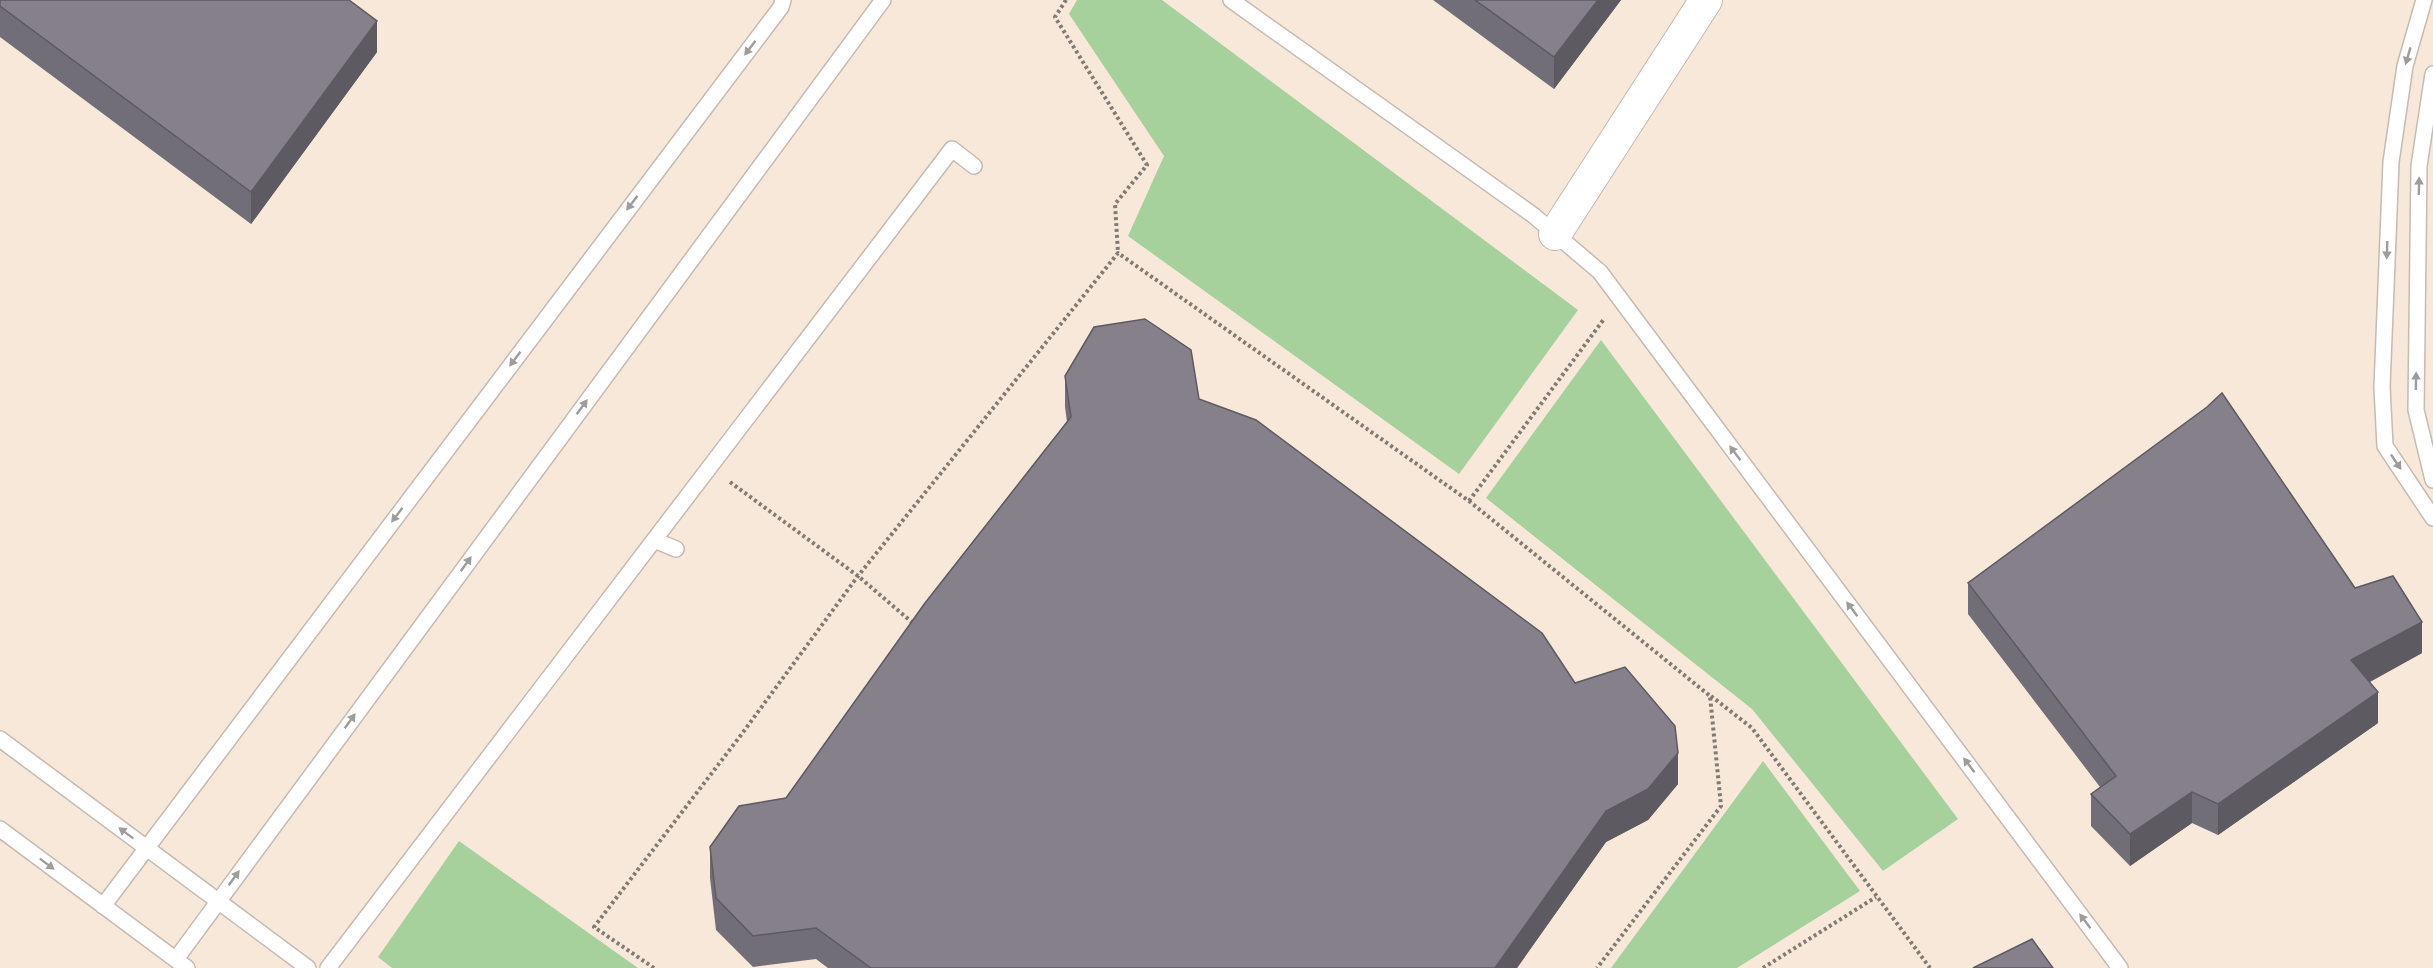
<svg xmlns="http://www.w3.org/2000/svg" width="2433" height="968" font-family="Cabin,sans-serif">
	<rect width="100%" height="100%" fill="#fef4ea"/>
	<path fill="#f8e8d9" d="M0,0H2433V968H0Z"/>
	<path fill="#a6d19c" d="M1077,0H1162L1578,310L1459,474L1128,236L1164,156L1069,14Z
		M1601,340L1958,819L1883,871L1752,709L1486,498Z
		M1763,761L1860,891L1737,968H1611Z
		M459,841L638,968H392L378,957Z"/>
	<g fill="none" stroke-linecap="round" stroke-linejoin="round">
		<g stroke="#c4bbb2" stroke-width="18">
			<path id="lane" d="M1231,0L1533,215L1600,272L2120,968
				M2424,0L2405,66L2391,162L2382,387L2385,446L2433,518
				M2433,74L2419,166L2416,410L2433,480
				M654,540L676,549
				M0,739L308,968
				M0,829L187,968
				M103,906L781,7L783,0
				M176,959L883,0
				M328,968L952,149L974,166"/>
		</g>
		<g stroke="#c4bbb2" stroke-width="34">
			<path id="street" d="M1555,234L1706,0"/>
		</g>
		<path stroke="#817b74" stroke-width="4" stroke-dasharray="3 3" stroke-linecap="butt" d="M1066,0L1055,17L1147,165L1115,204L1118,253
			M730,482L858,576L914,624
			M1469,501L1604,319
			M1711,696L1752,728L1930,968
			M654,968L594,927L741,735L858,576L1118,253L1469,501L1710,696L1721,806L1597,968
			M1763,968L1876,897"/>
		<use href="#lane" stroke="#fff" stroke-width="15"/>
		<use href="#street" stroke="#fff" stroke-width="32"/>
	</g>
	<path fill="#726e77" d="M0,0L377,52L251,224L0,37Z
		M1433,0H1621L1554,89Z
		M1065,376L1199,399L1575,683L1678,784L1648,820L1606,842L1517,968H828L816,959L753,967L716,930L710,878V847L786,798L1067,422L1065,407Z
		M1968,583L2355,588L2422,653L2370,682L2378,723L2218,835L2192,823L2130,866L2091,826V794L2100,787L1968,614Z"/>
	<path fill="#5d5a61" d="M1598,0H1621L1554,89V57Z
		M377,21V52L251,224V192Z
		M2422,622V653L2351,692V660Z
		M2378,692V723L2218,835V804Z
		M1678,753V784L1648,820L1606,842L1517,968H1495L1606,811Z
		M2192,792V823L2130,866V834Z"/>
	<path fill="#85808a" stroke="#5d5a61" stroke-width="1.5" d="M0,0H349L377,21L251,192L0,6Z
		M1475,0H1598L1554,57Z
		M1145,319L1191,350L1199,399L1256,420L1542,633L1575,683L1625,667L1675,726L1678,753L1648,789L1606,811L1495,968H871L816,928L753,936L716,898L710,847L739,806L786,798L925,603L1071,417L1065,376L1094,327Z
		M2222,393L2355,588L2393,576L2422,622L2351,660L2378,692L2218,804L2192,792L2130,834L2091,794L2116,776L1968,583L2207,407Z
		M2032,939L2053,968H1973Z"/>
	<defs><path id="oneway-solid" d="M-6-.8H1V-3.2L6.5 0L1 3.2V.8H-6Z" transform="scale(1.5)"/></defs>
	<g fill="#9f9d9c">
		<use href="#oneway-solid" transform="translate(750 48) rotate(127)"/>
		<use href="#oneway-solid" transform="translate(2408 56) rotate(106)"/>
		<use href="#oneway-solid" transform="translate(2419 186) rotate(-89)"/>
		<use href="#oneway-solid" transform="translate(632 203) rotate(127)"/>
		<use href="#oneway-solid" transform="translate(2387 250) rotate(92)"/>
		<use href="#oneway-solid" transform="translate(515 359) rotate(127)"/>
		<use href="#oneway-solid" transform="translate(2416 381) rotate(-89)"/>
		<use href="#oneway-solid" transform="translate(582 407) rotate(-54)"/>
		<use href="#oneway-solid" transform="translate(1735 453) rotate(-127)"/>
		<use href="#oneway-solid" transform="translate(2396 462) rotate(56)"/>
		<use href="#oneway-solid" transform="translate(397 515) rotate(127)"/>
		<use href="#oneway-solid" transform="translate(466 564) rotate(-54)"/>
		<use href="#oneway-solid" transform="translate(1852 609) rotate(-127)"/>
		<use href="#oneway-solid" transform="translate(350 721) rotate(-54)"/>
		<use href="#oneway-solid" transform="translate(1969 765) rotate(-127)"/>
		<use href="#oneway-solid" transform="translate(126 833) rotate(-143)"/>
		<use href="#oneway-solid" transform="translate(47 864) rotate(37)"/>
		<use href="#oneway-solid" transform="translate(234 878) rotate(-54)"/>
		<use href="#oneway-solid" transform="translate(2085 921) rotate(-127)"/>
	</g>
</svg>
